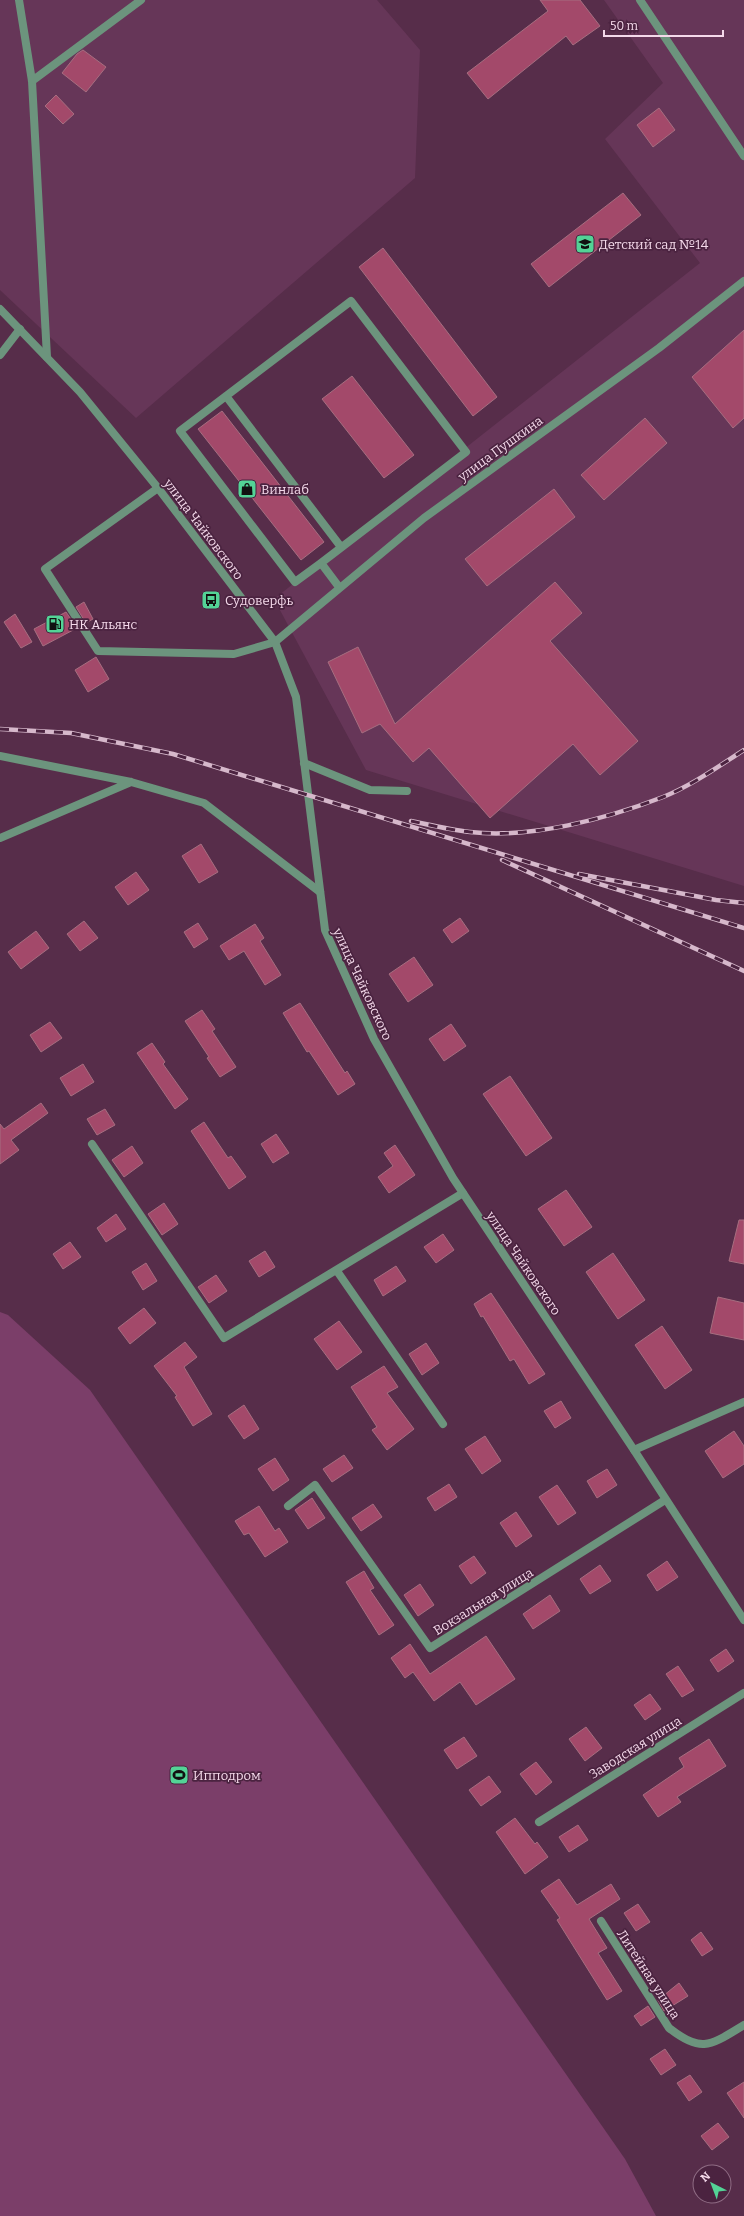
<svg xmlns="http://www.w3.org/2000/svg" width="744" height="2216" font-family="Bitter,serif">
	<rect width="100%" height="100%" fill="#572d4a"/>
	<path fill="#663658" d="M0,0H377L420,50L415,178L136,418L0,290Z
		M604,0H744V886L366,770L274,599L700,263L605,139L663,83Z"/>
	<path fill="#7b3e69" d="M0,1312L8,1315L90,1390L625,2159L656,2216H0Z"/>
	<path fill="#a3496a" stroke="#a66e80" d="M540,0H580L600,26L573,45L566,36L488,99L467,73L548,11Z
		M83,50L106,67L86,92L62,73L77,54Z
		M56,95L74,114L63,124L45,106Z
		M659,108L675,130L653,147L637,125Z
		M623,193L641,215L549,287L531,264Z
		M383,248L497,397L473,416L359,267Z
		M744,330V418L733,428L692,377Z
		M352,376L414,455L384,478L322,399Z
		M222,411L324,542L301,560L198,429Z
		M645,418L667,443L604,500L581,475Z
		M554,489L575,517L487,586L465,559Z
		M555,582L582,613L550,641L638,741L600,775L573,744L490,818L429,748L413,762L380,724L362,733L328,662L358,647L395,724Z
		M84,602L93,619L86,623L76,607Z
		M66,612L77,628L43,646L34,629Z
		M15,614L32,642L21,648L4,622Z
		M96,657L109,679L88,692L75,670Z
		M201,844L218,872L199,883L182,856Z
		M136,872L149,890L128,905L115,887Z
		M460,918L469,931L452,943L443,930Z
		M84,921L98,938L80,951L67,934Z
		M198,923L208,939L194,948L184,932Z
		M255,924L264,938L260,941L281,975L265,985L244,951L229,960L220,946Z
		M36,931L49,948L21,969L8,952Z
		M414,957L433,985L408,1002L389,974Z
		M300,1003L345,1073L347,1071L355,1084L338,1095L309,1051L307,1052L283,1013Z
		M202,1010L215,1029L212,1031L236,1067L220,1077L207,1058L209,1057L185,1021Z
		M50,1022L62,1038L41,1052L30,1035Z
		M451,1024L466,1046L444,1061L429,1039Z
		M152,1043L165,1062L163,1064L188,1099L175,1109L137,1053Z
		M83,1064L94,1082L71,1096L60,1078Z
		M510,1076L552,1138L526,1156L483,1094Z
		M41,1103L48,1113L11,1140L19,1150L0,1164V1124L4,1129Z
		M105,1109L115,1125L97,1135L87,1119Z
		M204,1122L228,1158L231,1156L246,1177L229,1189L191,1131Z
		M276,1134L289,1153L273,1163L261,1144Z
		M395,1145L415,1175L389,1193L378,1177L393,1166L384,1153Z
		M132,1146L143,1163L124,1177L112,1160Z
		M566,1190L592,1227L564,1246L538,1209Z
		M164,1203L178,1224L162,1235L148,1214Z
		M116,1214L126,1229L106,1242L97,1228Z
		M739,1220H744V1264L729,1261Z
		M443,1234L454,1250L436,1263L424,1247Z
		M70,1242L81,1257L63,1269L53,1254Z
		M265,1251L275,1267L259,1277L249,1261Z
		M613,1253L645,1300L618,1319L586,1272Z
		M146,1263L157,1281L143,1290L132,1272Z
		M396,1266L406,1281L383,1296L374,1280Z
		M216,1275L227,1291L209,1303L198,1287Z
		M491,1293L545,1374L529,1384L514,1359L510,1361L483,1316L481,1317L474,1304Z
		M718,1297L744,1303V1340L710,1333Z
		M144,1308L156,1323L130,1344L118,1328Z
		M339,1321L362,1352L337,1370L314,1339Z
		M662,1326L692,1370L665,1389L635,1345Z
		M185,1342L197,1357L184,1367L212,1414L193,1426L175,1397L177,1396L154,1366Z
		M426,1343L439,1363L422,1375L409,1354Z
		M384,1366L398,1387L387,1393L414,1429L387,1450L372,1430L377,1427L351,1387Z
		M561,1401L571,1418L555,1428L544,1411Z
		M244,1405L259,1429L244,1439L228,1416Z
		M734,1431L744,1446V1464L723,1478L705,1451Z
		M485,1436L501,1461L482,1474L465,1449Z
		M344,1455L353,1468L332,1482L323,1469Z
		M275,1458L289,1480L273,1491L258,1469Z
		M607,1469L617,1485L597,1498L587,1481Z
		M449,1484L457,1497L435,1511L427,1498Z
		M557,1485L576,1513L558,1525L539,1497Z
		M312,1498L325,1518L308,1529L295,1510Z
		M373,1504L382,1517L361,1531L352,1518Z
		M259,1506L275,1531L279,1528L288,1542L265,1557L249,1533L244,1535L235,1521Z
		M516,1512L532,1536L516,1547L500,1523Z
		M474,1556L486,1573L471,1584L459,1566Z
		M667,1561L678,1577L657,1591L647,1575Z
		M600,1565L611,1581L590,1594L580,1579Z
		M364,1571L374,1588L370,1590L394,1625L379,1635L346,1582Z
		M420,1584L434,1605L418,1616L404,1595Z
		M550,1595L560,1611L533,1629L523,1614Z
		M486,1636L515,1679L476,1705L460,1682L434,1701L413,1672L405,1678L391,1658L410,1644L430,1674Z
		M726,1649L734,1661L718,1672L710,1660Z
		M678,1666L694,1690L682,1697L666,1674Z
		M650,1694L661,1709L645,1720L634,1705Z
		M586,1727L602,1748L585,1761L569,1739Z
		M464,1737L477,1756L457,1769L444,1750Z
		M709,1739L726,1766L677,1797L681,1802L658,1817L643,1795L684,1767L679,1758Z
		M536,1762L552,1782L536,1795L520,1774Z
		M489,1776L501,1792L481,1806L469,1790Z
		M515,1818L535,1844L537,1842L548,1857L525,1874L496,1832Z
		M578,1825L588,1840L569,1852L559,1837Z
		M559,1879L577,1905L611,1884L620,1899L589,1919L607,1948L598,1953L622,1991L607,2000L557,1920L560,1918L541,1891Z
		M638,1904L650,1922L636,1931L624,1913Z
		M701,1932L713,1949L702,1956L691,1940Z
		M679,1983L688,1996L664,2011L658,2000Z
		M648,2006L655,2017L641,2026L634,2016Z
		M665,2049L676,2065L661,2075L650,2059Z
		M690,2075L702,2092L689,2101L677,2083Z
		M744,2082V2118L727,2093Z
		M718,2123L729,2137L712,2150L701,2136Z"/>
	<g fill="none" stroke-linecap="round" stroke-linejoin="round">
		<path stroke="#6c947d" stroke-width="8" d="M19,0L32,81L47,357
			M32,81L141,0
			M0,355L20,329
			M226,396L341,547
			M158,488L45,569L98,651L234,654L275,642
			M321,563L295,582L180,431L351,301L466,452L321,563L339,587
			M0,756L131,782L204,803L320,892
			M304,763L370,790L407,791
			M0,838L131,782
			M92,1144L224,1338L463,1193
			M337,1271L443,1424
			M634,1450L744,1402"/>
		<path stroke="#6c947d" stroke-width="8" d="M640,0L744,156
			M275,642L424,518L659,348L744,281
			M288,1506L315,1485L430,1648L665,1500
			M539,1822L744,1693
			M601,1921L669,2028C702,2054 711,2045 744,2025"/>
		<path stroke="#6c947d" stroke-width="8" d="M0,309L80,392L158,488L275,642L296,697L325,930L374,1039L453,1178L634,1450L744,1620"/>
		<g stroke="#d6b8cb" stroke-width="4.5">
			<path id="rail" d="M0,729L71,733L173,754L744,928
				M411,821C430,825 450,830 470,832C531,839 606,819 663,797C691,786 719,766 744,750
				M502,860L744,971
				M579,874L716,900L744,903"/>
		</g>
		<use href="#rail" stroke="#4b2340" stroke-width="3" stroke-dasharray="9" stroke-linecap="butt"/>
	</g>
	<defs>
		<g id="school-square" transform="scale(1)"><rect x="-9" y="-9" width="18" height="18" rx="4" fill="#53d396" stroke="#4b2340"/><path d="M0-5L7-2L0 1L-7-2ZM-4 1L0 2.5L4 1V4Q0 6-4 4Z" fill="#111"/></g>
		<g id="shop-square" transform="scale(1)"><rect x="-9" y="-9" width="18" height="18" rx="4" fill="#53d396" stroke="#4b2340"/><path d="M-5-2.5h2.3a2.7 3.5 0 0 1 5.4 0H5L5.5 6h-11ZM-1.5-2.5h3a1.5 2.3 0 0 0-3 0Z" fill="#111"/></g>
		<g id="bus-square" transform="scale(1)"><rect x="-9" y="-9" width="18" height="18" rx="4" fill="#53d396" stroke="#4b2340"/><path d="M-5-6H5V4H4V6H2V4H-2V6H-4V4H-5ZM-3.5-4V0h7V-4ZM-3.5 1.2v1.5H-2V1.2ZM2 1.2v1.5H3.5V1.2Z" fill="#111"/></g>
		<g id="fuel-square" transform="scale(1)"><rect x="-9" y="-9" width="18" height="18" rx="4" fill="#53d396" stroke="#4b2340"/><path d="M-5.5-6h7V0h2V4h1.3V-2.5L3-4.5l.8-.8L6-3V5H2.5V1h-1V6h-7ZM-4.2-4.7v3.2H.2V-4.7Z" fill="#111"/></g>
		<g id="stadium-square" transform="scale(1)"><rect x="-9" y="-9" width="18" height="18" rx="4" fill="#53d396" stroke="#4b2340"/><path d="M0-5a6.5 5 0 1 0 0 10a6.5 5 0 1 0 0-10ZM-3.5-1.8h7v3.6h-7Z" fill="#111"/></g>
	</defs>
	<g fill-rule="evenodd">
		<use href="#school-square" x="585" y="244"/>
		<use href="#shop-square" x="247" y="489"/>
		<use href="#bus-square" x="211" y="600"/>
		<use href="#fuel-square" x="55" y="624"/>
		<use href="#stadium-square" x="179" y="1775"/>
	</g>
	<g text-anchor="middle" stroke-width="3.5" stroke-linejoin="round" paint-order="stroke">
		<g font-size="13" fill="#f4d9ea" stroke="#4b2340" text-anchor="start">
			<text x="599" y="249">Детский сад №14</text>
			<text x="261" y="494">Винлаб</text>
			<text x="225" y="605">Судоверфь</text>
			<text x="69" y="629">НК Альянс</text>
			<text x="193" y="1780">Ипподром</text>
		</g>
		<g font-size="13" fill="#f4d9ea" stroke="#4b2340">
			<text transform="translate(500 448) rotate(-36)" y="5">улица Пушкина</text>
			<text transform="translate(204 529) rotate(53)" y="5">улица Чайковского</text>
			<text transform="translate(363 984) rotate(65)" y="5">улица Чайковского</text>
			<text transform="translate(524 1263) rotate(56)" y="5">улица Чайковского</text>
			<text transform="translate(483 1601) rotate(-32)" y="5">Вокзальная улица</text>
			<text transform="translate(635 1747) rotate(-32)" y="5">Заводская улица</text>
			<text transform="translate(649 1974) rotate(57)" y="5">Литейная улица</text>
		</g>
	</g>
	<g transform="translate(712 2184) rotate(318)"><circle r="19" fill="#4b2340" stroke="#8f6c84"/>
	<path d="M0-3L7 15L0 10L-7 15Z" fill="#53d396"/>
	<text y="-6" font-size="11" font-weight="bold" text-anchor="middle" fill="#f4d9ea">N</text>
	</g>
	<path d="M604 30v6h119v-6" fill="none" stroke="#f4d9ea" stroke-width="2"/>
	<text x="610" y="30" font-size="12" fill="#f4d9ea" stroke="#4b2340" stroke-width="3" paint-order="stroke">50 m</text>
</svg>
